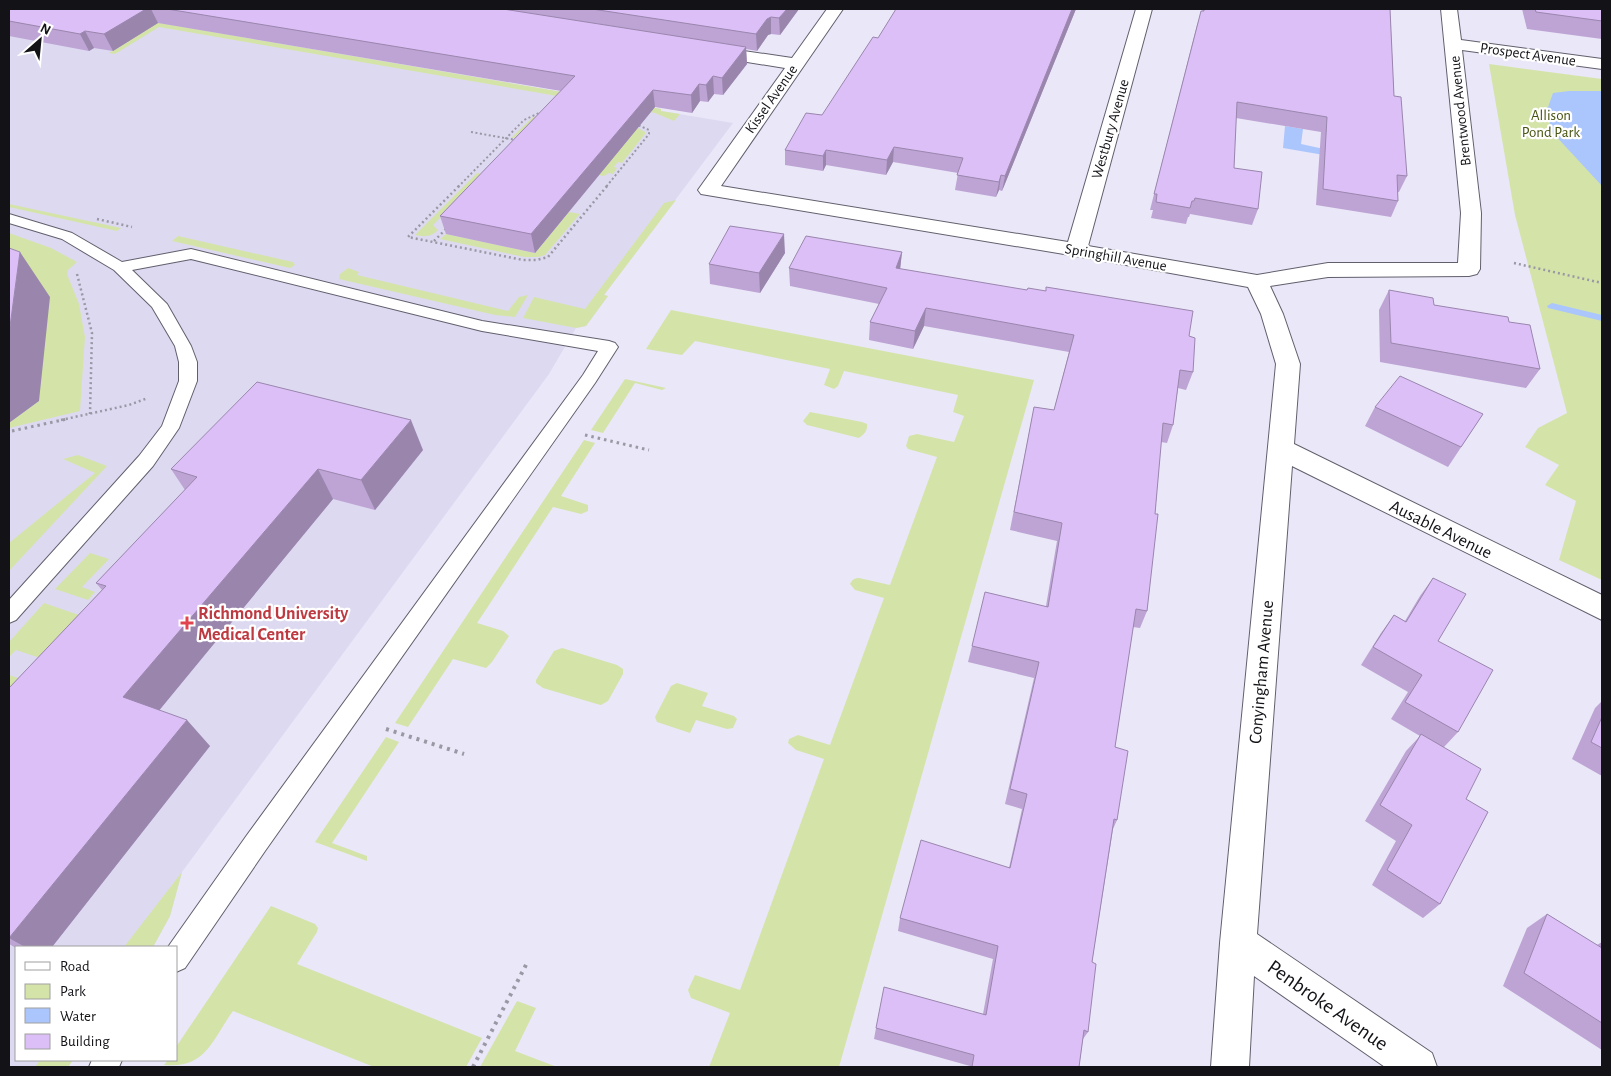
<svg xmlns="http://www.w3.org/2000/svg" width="1611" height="1076" font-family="'Alegreya Sans',sans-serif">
	<rect width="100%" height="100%" fill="#eae7f8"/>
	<path fill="#ddd9f1" d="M13,9H78L661,109V111L733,123L604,295L608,296L586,326L576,328L549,374L182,872L170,916L153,947H16V1060H73L68,1067H9V11Z"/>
	<path fill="#d4e4a9" d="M78,9L661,109V111L680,114L674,121L655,113L159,27L115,54L109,53L152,26L23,30L9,37V33Z
		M1489,64L1602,79V580L1559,560L1576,501L1545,485L1559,465L1525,447L1538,428L1567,413L1515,215Z
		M559,114L638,128L645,132V134L622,163L618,162L614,167L617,168L613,174L609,173L604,176L598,175L551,122L534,119L514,138H511L533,117Z
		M477,173L484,174L433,225L438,230C431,237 425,237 415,235Z
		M676,200L604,295L608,296L586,326L576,328L523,318L534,297L585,309L664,203Z
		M9,204L121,228L117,231L9,207Z
		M569,212L580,214L545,255L538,257H524L440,239L446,234L535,253Z
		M9,233L51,248L77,262L68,270L67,274L79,304L85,337L80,411L9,428V423L39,401L9,283Z
		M178,236L293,262L295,265L290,268L172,241Z
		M348,268L359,272L357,275L508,311L519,297L528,295L515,317L495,315L339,279L340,274Z
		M671,310L1034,380L839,1067H709L730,1013L691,998L688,990L695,975L740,990L824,759L796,750L788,743L789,739L798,735L830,745L884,598L855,590L850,584C852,580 854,578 859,578L890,585L937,457L908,449L906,446L909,436L917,434L954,442L964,416L953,412L958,395L844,371L838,386L834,389L824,385L830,369L695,341L682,355L646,349Z
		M625,379L666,388L662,390L635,383L603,433L591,430Z
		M810,412L862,422L867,424C868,430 864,435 859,438L807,425L803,421Z
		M584,440L595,443L561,496L588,505V511L581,514L553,507L487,608L477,623L503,631L509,636L492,662L486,668L453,659L408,727L395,723Z
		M78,455L107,466L9,571V543L95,473L63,459Z
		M90,553L109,559L82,587L95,592L88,600L55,589Z
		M44,603L82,616L70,629L107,640L9,748V675L39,685L58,664L16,650L9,657V642Z
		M562,648L617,665L623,669V674L608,701L601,705L597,704L543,688L536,683V680L554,651Z
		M677,683L708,693L702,706L734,716L737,719L733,728L727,729L696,720L690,733L657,722L655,717L671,686Z
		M386,737L399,742L332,843L367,856V861L315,842Z
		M182,872L170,916L153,947H124Z
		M271,906L315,924L318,928L317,932L297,964L482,1038L466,1067H374L233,1011C212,1040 206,1069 164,1065L168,1060H176V1047Z
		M517,1001L536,1008L515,1051L557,1067H480Z
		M40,1060H73L68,1067H35Z"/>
	<path fill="#abc6fc" d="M1569,91H1602V186L1552,132L1547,110L1553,93Z
		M1285,126L1303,129L1301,144L1324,149V155L1283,148Z"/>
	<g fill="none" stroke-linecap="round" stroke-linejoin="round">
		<path fill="#abc6fc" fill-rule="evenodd" d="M1552,303L1602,315V321L1548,308L1547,306Z"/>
		<g stroke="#625f6d" stroke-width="2">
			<path id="lane" d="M9,214L72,233L122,262L191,249L482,321L609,341L615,343L618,347L595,383L265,851L185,968L176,972V947H168L247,835L583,375L598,351L482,331L191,259L132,270L167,304L191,346L197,362V381L179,428L153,466L16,620L9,623V600L139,456L162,426L179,381V362L175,346L152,307L114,270L62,239L9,223Z
				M92,1060H122L119,1067H89Z"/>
		</g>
		<g stroke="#625f6d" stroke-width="2">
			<path id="street" d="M827,9H843L721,186L1068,242L1136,9H1152L1088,246L1257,275L1328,263H1458L1461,213L1441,9H1457L1461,40L1602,59V69L1462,50L1481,213L1480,269L1477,274L1469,276L1328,277L1270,286L1283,314L1300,364L1294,444L1602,595V620L1292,466L1257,934L1432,1053L1437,1067H1385L1254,976L1249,1067H1211L1220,943L1276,364L1261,314L1248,287L1076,256L701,194L698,190L785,68L710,56L704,55L701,51L704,47L710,46L792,58Z"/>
		</g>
		<path stroke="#9a98a4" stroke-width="2" stroke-dasharray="2 2.5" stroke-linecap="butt" d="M471,132L516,140
			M458,187L524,120L539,113L552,111L640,126L649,130V134L606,187"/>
		<path stroke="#9a98a4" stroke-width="2.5" stroke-dasharray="2 3" stroke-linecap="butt" d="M459,186L408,237L523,260H537L548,257L607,186
			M97,219L132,227
			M434,241L447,228
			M1514,263L1602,283
			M77,274L92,333L90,414
			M61,420L129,405L148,398"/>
		<path stroke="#9a98a4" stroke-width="3" stroke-dasharray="2.5 4" stroke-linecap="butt" d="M12,431L67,419
			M585,435L649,450"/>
		<path stroke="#9a98a4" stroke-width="4" stroke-dasharray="3 5" stroke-linecap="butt" d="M386,729L464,754
			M473,1067L527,963"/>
		<use href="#lane" fill="#fff" fill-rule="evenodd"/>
		<use href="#street" fill="#fff" fill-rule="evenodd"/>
	</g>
	<path fill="#bda4d4" d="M9,9H799L780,35L771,34L768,35L757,51L746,49L747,64L723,95L714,94L708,102L700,101L692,113L655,107L535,253L446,234L440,216L561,91L158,23L113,51L94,48L89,51L9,36Z
		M1076,9L1002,191L999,190L996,197L955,190L958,173L893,162L886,175L826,165L823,171L785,165V150L822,115Z
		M1203,9H1390L1394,96L1407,176L1399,192H1398V201L1391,217L1316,205L1321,132L1236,118L1234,168L1258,209L1252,225L1190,214L1189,217H1188L1186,224L1151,218L1153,210H1150L1197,25Z
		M1522,9H1602V39L1527,29Z
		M902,252L900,269L1189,336L1193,372L1186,390L1178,388L1173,425L1167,443L1161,442L1147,611L1140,628L1133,627L1115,747L1117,820L1113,829L1092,962L1088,1032L1083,1039L1079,1067H969L970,1066L874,1039L876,1028L983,1014L993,959L898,931L900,918L1009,868L1022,809L1005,804L1034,678L968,662L972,646L1046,606L1057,541L1010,530L1034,407L1054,410L1069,352L924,326L913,349L869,340L870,322L879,304L790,286L789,268Z
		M785,253L760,293L710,284L709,264Z
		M1389,290L1434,305L1509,322L1540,369L1526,388L1380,362L1379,310Z
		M1375,407L1483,414L1448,467L1365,426Z
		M423,450L375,510L333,499L159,710L210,746L52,947L16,948L9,944V688L102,590L96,583L185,490L171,469Z
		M1433,578L1438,641L1458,732L1444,747L1466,799L1440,904L1423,918L1372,885L1396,841L1365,821L1406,751L1420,736L1391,719L1408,692L1361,665L1381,633L1394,615L1405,621L1420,596Z
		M1602,701V776L1572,759L1595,708Z
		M1547,914L1597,945L1602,942V1050L1503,986L1527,928Z"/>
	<path fill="#9a86ad" d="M146,9H151L158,23L113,51L104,34Z
		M787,9H799L780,35L779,18Z
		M1072,9H1076L1002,191L1005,176Z
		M771,17V34L768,35L757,51L756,34L767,19Z
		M85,31L94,48L89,51L80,34Z
		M746,47L747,64L723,95L722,78Z
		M713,76L714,94L708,102L706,85Z
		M699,84L700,101L692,113L691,95Z
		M653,90L655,107L535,253L531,234Z
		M894,147L893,162L886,175L887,160Z
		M826,150V165L823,171V156Z
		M1001,175L999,190L996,197L999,182Z
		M784,234L785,253L760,293L759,273Z
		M20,252L50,297L39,401L9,423V334Z
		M902,252L900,270L896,268Z
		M926,308L924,326L913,349L915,331Z
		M411,420L423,450L375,510L361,480Z
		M318,469L333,499L148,724L123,697Z
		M187,720L210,746L52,947H25L9,938Z"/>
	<path fill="#dcbff7" stroke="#9a86ad" d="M9,9H146L104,34L85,31L80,34L9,21Z
		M167,9H503L746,47L722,78L713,76L706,85L699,84L691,95L653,90L531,234L440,216L575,76Z
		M592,9H787L779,18L771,17L767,19L756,34Z
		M896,9H1072L1005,176L1001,175L999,182L957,175L963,158L894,147L887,160L826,150L823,156L785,150L806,113L822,115L873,37L878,38Z
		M1204,9H1390L1394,96L1401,97L1407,176L1397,175L1398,201L1323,189L1327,117L1237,102L1234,168L1262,172L1258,209L1195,198L1194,201H1192L1190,208L1156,202L1157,194H1154L1201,11H1204Z
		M1535,9H1602V21L1536,12Z
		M730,226L784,234L759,273L709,264Z
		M806,236L902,252L896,268L1027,290L1028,288L1046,291V287L1193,311L1189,336L1195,338L1193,372L1180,370L1173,425L1163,423L1155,514H1158L1147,611L1136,609L1115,747L1128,751L1117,820L1114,819L1092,962L1096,964L1088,1032L1084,1030L1079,1067H972L974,1055L876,1028L884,987L986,1015L998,946L900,918L921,840L1010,868L1027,794L1010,789L1039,662L972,646L985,592L1048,607L1062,523L1014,512L1034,407L1054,410L1074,335L926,308L915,331L870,322L887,288L789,268Z
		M9,248L20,252L9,334Z
		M1389,290L1433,298L1434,305L1508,317L1509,322L1530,325L1540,369L1391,343Z
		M1400,376L1483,414L1461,447L1375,407Z
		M257,382L411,420L361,480L318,469L123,697L187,720L9,938V688L106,586L96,583L197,477L171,469Z
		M1433,578L1466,594L1438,641L1493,670L1458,732L1405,702L1422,675L1373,647L1394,615L1406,622Z
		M1602,717V748L1591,742Z
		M1421,734L1481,769L1466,799L1488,812L1440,904L1387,870L1412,825L1380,805Z
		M1547,914L1602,948V1023L1524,973Z"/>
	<path fill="#e0444e" stroke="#fff" stroke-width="2" d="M184.5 615.5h5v5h5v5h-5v5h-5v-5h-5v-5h5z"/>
	<g text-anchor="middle" stroke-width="4.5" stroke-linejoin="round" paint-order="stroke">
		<g font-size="15" fill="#131217" stroke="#fff">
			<text transform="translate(1528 54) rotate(8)" y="5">Prospect Avenue</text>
			<text transform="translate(771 99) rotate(-55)" y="5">Kissel Avenue</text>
			<text transform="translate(1460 111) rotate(-96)" y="5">Brentwood Avenue</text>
			<text transform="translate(1110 129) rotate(-74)" y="5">Westbury Avenue</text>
			<text transform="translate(1116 257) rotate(10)" y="5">Springhill Avenue</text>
		</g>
		<g font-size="15" fill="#465310" stroke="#fff">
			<text x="1551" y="120">Allison<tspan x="1551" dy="17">Pond Park</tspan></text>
		</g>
		<g font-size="18" fill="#131217" stroke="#fff">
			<text transform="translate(1441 529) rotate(26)" y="6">Ausable Avenue</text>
			<text transform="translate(1261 672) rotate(-85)" y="6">Conyingham Avenue</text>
		</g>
		<g font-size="18" font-weight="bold" fill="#be3a42" stroke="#fff" text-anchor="start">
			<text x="198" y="619">Richmond University<tspan x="198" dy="21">Medical Center</tspan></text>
		</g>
		<g font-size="21" fill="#131217" stroke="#fff">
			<text transform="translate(1328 1005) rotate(35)" y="7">Penbroke Avenue</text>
		</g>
	</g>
	<rect width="1611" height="1076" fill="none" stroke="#131217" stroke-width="20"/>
	<rect x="15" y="946" width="162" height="115" fill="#ffffff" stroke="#a1a0a2"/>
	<rect x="25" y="962" width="25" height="8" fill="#ffffff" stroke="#a1a0a2"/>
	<text x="60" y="971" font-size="15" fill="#131217">Road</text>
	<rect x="25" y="984" width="25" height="15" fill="#d4e4a9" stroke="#a1a0a2"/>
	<text x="60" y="996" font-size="15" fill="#131217">Park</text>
	<rect x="25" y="1008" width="25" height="15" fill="#abc6fc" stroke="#a1a0a2"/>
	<text x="60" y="1021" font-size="15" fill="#131217">Water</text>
	<rect x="25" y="1034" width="25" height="15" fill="#dcbff7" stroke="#a1a0a2"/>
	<text x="60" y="1046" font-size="15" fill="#131217">Building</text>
	<g transform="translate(40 40) rotate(27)" stroke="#ffffff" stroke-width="4" paint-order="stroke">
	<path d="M0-4L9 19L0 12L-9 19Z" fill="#131217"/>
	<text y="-8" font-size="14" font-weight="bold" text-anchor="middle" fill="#131217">N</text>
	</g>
</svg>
